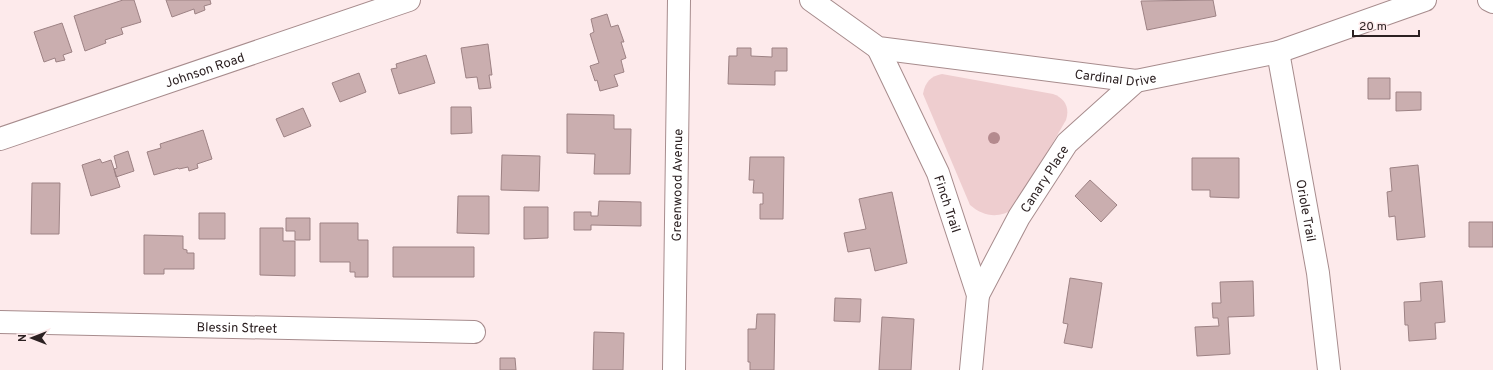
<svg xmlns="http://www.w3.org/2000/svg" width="1493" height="370" font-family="Overpass,sans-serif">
	<rect width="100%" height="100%" fill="#fdeaeb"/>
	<path fill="#eecdcf" d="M942,74L1053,94C1065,98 1070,108 1066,120L1015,208C999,219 984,217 970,205L923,94C925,82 931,76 942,74Z"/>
	<path fill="#caaeaf" stroke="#9d8284" d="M123,0H134L141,22L121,28L123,34L105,40L106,43L85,51L74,16Z
		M166,0H210L211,4L204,6L205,10L195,14L194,9L172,17Z
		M1213,0L1216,16L1147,30L1141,1Z
		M607,14L611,27L618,25L624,42H621L626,58L621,60L624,72L614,75L618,86L600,91L597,80L595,81L590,66L599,63L590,34L594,32L591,19Z
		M62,23L72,52L63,55L65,60L56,62L55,58L44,62L34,32Z
		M488,44L492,75H489L491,88L479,89L477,77L466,78L461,48Z
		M737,48H751V56L772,57V48H787V71H775V85L728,84L729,56H737Z
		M426,55L435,83L399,94L391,69L397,68L396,64Z
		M359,73L366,92L340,102L332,83Z
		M1368,78H1390V99H1368Z
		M1396,92H1421V110L1396,111Z
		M451,107H471L472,133L451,134Z
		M303,108L311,126L284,137L276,119Z
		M567,114L614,115V129H631L630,174H594L595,154L567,153Z
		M203,130L212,159L197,164L198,168L189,171L188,167L179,169L178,168L154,175L147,152L161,148L160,144Z
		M128,151L134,171L116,177L114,169L117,168L114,156Z
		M502,155L540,156L539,191L501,190Z
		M750,157H784L783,219H760V204H763V193H753L754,180H749Z
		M1192,158H1239V198L1210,197V190H1192Z
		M100,159L102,163L111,160L120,187L91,196L82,165Z
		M1418,165L1425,237L1397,240L1395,216L1389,217L1387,192L1392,191L1390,168Z
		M1090,180L1117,205L1101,222L1075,196Z
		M32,183H60L59,234H31Z
		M892,192L907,263L875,271L870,248L848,252L844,233L866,229L859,199Z
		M458,196H489V234L457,233Z
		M599,201L641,202V226L591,225V230H574V212H591V216H598Z
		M524,207H548V238L524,239Z
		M199,213H225V239H199Z
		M286,218H310V240H295V231H286Z
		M1469,222H1493V247H1469Z
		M320,223H358V240H368V277H355V272H350V262H320Z
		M260,228H283V241H295V276L260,275Z
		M144,235L183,236V249L187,250V253H194V269H164V274H144Z
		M393,247H474V277H393Z
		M1070,278L1102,283L1092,348L1064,343L1068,324L1063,323Z
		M1253,281L1254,316L1228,317L1230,354L1197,356L1195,327L1219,326L1218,318H1213L1212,303H1221L1220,282Z
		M1442,281L1445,322L1435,323L1436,339L1409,341L1408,325H1405L1404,302L1421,301L1420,283Z
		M835,298L861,299L860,322L834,321Z
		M757,314H775L774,370H750V362H748V329H756Z
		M882,317L914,319L911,370H879Z
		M594,332L624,333L623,370H593Z
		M500,358H515L516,370H500Z"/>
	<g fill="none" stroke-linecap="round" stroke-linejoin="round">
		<g stroke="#a78c8d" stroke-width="24">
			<g id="minor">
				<path id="s1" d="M811,0L878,48L1136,81L1278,52L1425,0"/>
				<path d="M1489,0L1493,2"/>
				<path id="s2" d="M878,48L938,173L978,295L971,370"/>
				<path id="s3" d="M1278,52L1318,273L1329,370"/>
				<path id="s4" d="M978,295L1019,217L1067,143L1136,81"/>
				<path id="s5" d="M0,322L474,332"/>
				<path id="s6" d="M674,370L679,0"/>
			</g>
		</g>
		<g stroke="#a78c8d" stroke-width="24">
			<g id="major">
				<path id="s7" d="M0,139L409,0"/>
			</g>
		</g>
		<use href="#minor" stroke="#fff" stroke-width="22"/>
		<use href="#major" stroke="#fff" stroke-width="22"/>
	</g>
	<circle fill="#b48a8e" cx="994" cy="138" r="6"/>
	<g text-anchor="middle" stroke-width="3.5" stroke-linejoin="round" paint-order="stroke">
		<g font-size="13" fill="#2c2122" stroke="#fdeaeb">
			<text dy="5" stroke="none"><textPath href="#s7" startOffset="216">Johnson Road</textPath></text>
			<text dy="5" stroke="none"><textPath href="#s1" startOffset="322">Cardinal Drive</textPath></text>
			<text dy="5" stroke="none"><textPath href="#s4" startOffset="134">Canary Place</textPath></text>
			<text dy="5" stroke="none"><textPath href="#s6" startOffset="185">Greenwood Avenue</textPath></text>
			<text dy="5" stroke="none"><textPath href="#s2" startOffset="171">Finch Trail</textPath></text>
			<text dy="5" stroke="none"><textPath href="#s3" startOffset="161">Oriole Trail</textPath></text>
			<text dy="5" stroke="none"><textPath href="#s5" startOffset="237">Blessin Street</textPath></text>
		</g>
	</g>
	<g transform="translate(32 338) rotate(270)" stroke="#fdeaeb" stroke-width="3" paint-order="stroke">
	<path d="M0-3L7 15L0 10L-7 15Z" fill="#2c2122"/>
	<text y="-6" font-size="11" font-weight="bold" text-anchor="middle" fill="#2c2122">N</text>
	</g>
	<path d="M1353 30v6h66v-6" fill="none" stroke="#2c2122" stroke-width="2"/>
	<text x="1359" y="30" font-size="12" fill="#2c2122" stroke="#fdeaeb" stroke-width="3" paint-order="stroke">20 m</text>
</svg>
